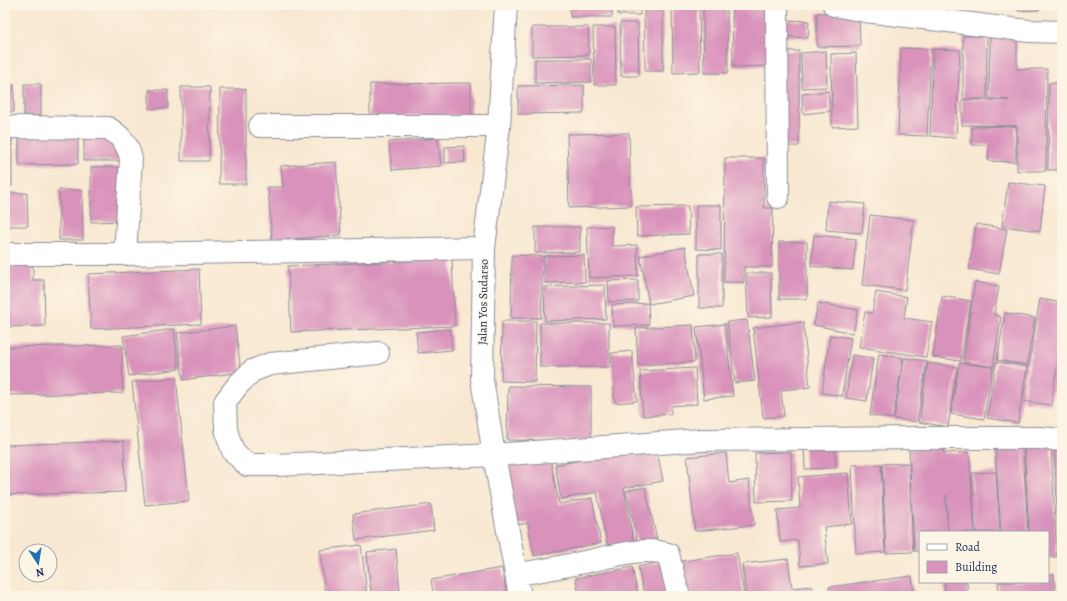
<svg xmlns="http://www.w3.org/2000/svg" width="1067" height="601" font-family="Alegreya,serif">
	<rect width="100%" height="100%" fill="#fcf5e5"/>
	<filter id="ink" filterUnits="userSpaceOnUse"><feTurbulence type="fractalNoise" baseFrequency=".025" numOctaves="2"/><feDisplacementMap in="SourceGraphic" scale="8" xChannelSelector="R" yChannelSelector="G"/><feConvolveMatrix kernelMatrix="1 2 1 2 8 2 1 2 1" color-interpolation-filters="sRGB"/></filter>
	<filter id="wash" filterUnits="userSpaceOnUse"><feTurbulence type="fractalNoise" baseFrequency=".012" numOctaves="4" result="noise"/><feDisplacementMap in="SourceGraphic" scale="16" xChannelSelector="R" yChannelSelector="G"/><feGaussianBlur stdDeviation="0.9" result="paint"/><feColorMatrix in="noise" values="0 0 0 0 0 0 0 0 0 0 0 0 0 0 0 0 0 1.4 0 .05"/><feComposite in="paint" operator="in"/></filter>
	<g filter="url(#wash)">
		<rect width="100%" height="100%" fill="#f8e8d1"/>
		<g id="blocks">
			<path fill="#d992bb" d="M209,5H249V7H209Z
				M570,5H612V17H570Z
				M618,5H640V15H618Z
				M644,5H663V71H645Z
				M672,5H699L700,72L673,73Z
				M703,5H727L728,73H704Z
				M732,5H774L775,66L733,67Z
				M1018,5H1039V10L1018,11Z
				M1044,5H1062V6L1044,7Z
				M859,12L860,46L817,47V13Z
				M783,20L809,21L808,38L781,36Z
				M620,23H638L639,76H621Z
				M532,27H588L589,55L532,56Z
				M593,27H615L616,85H594Z
				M963,36H987V99H963Z
				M990,36H1017V69H1047L1046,171H1017V126L962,125V100H1009L989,99Z
				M901,48L931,49L927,136L898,135Z
				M933,49L960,50L956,138L930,136Z
				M780,51H799V146H780Z
				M826,51L827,87L802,88L801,53Z
				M856,53L858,126L832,127L831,54Z
				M535,59H591V82L535,83Z
				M471,83V115L370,116V84Z
				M1049,83H1062V170H1048Z
				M24,84H41V116L24,115Z
				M5,85H14V112H5Z
				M584,85V113L518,114V86Z
				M181,87H210L209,161H181Z
				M220,89H246V184H219Z
				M149,90H168V108L149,109Z
				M828,91L830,111L803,114L802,94Z
				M1016,126V162L988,161L989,145H972V127Z
				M5,133H12V186L5,187Z
				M629,133L631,206L569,208L567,134Z
				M78,136V164L19,165V137Z
				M119,137L120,161H84V138Z
				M438,138L441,166L392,170L389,142Z
				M464,146L465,162L445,163V147Z
				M725,158H764V208H773L772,267H744V282H724Z
				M336,162L341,235L272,241L268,187H283L281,166Z
				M91,167H121V221L91,222Z
				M1008,182L1045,186L1040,231L1002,226Z
				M59,190H82L83,240H59Z
				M5,193H27L28,226H5Z
				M828,201L865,204L862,233L826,230Z
				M696,205H721V250L696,249Z
				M688,206L689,234L637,236L636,207Z
				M870,215L914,220L905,290L862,285Z
				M976,224L1007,229L999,274L969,269Z
				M612,226V246L637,245L638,276L589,278L587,227Z
				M535,227H580V252L535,253Z
				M814,235L856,239L853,270L811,266Z
				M779,242H807V299H779Z
				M685,247L694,296L649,304L640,256Z
				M699,254H722V308H699Z
				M512,255L543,256L541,318H511Z
				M584,255L585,282L545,283L544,256Z
				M452,259L455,326L291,332L288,266Z
				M7,263H33V280H44L45,326L5,327V272L7,271Z
				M199,269L201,324L91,329L88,274Z
				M746,273H771L772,317L748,318Z
				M638,280V301L609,302L608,281Z
				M975,282L999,286L994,315L1001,317L993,367L963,362Z
				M605,285L606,319L545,321L544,287Z
				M876,292L907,297L904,318L932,322L926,357L859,347L865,312L872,313Z
				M942,296L971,301L961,361L933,357Z
				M1040,299L1062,303V336L1051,405L1023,401Z
				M648,303L649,325L613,326L612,305Z
				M818,303L858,310L853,333L814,325Z
				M1005,313L1035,318L1027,365L997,360Z
				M747,320L755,381L735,383L727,322Z
				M502,321H536L535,382L501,381Z
				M803,322L810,387L781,390L784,416L763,418L753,328Z
				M540,323H609V367H540Z
				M725,324L733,396L704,399L696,327Z
				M693,325L695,362L638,365L636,328Z
				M235,326L241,372L183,380L177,333Z
				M174,329L179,369L129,376L123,336Z
				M450,329L452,350L418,353L416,332Z
				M830,335L851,338L842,396L822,393Z
				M122,345L123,393L5,395V347Z
				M632,351L637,401L615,403L611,353Z
				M879,354L903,358L893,419L870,415Z
				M852,355L873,358L867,401L846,398Z
				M904,358L927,361L917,422L894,419Z
				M996,362L1027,366L1018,423L987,418Z
				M928,363L957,367L948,427L919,422Z
				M959,363L993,367L984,419L951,414Z
				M695,368L697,404L671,406V414L643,416L640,371Z
				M176,377L189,501L145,505L132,382Z
				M508,386L591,387V441L507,440Z
				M124,441L125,492L5,495V445Z
				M835,445L836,468L805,469L804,446Z
				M1051,445L1057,557H1048V532H1029L1024,446Z
				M656,446L663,481L624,488L634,544L608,549L597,492L561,499L555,465Z
				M1054,446H1062V557H1060Z
				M1023,447L1028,532H1001L995,449Z
				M943,448L944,453L969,452L975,532H948L946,495L948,532H920V551H914L909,449Z
				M791,452L792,501L756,502L755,453Z
				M726,453L729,483L749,480L754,525L695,531L687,457Z
				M550,457L559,504L592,498L601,543L534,556L528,523L517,525L506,466Z
				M909,463L913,552L886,553L882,464Z
				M881,464L885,552L856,554L852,465Z
				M996,472L1000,532H975L972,473Z
				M848,473L852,524L824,527L828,564L800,566L798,540L780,542L777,510L800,508L798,477Z
				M645,487L657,539L638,544L626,491Z
				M431,504L434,530L356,540L353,514Z
				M361,545L367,596H325L320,550Z
				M396,549L400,591L371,594L367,552Z
				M737,553L744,595L681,596L676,562Z
				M788,559L792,588L812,586L813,596H746L742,564Z
				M668,560L676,596H644L638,567Z
				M632,567L638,596H579L576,578Z
				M502,568L507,596H434L431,580Z
				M1054,574L1056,596H999L998,582H1048V575Z
				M912,576L914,596H830L829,587Z
				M944,582H967L968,596H945Z"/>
		</g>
	</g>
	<g filter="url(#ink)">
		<use href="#blocks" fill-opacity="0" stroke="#8a8c98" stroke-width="1"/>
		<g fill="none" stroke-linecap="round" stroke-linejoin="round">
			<g stroke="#8a8c98" stroke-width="24">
				<path id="minor" d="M506,5L499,126L484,248L482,379L494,455L520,596
					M777,5L778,197
					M834,5L865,11L1029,31L1062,32
					M260,126H499
					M5,127L108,128C121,136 128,144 131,159L125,254
					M5,254H125L484,248
					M378,353L270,364L252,371L237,386L225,402L226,429L229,440L233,451L247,465H275L494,455L701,440L922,438H1040L1062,440
					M517,574C541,571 565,566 589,561C614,556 643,546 668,554L678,593"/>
			</g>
			<use href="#minor" stroke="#fff" stroke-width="22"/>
		</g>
	</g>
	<g text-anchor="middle" stroke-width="3" stroke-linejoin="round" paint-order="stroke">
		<g font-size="12" fill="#1b2f5e" stroke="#fcf5e5">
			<text transform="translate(483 302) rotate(-89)" y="4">Jalan Yos Sudarso</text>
		</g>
	</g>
	<rect width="1067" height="601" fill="none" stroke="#fcf5e5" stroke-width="20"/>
	<rect x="919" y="531" width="130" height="52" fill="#fcf5e5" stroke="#a2a6af"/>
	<rect x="927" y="544" width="20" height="6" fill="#ffffff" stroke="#a2a6af"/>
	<text x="955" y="551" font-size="12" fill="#1b2f5e">Road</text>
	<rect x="927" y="561" width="20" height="12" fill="#d992bb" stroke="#a2a6af"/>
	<text x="955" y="571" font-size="12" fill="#1b2f5e">Building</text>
	<g transform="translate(38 563) rotate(168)"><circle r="19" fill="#fcf5e5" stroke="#a2a6af"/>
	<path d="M0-3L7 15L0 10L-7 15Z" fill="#1f6fb2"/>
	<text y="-6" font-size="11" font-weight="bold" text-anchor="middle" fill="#1b2f5e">N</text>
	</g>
</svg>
